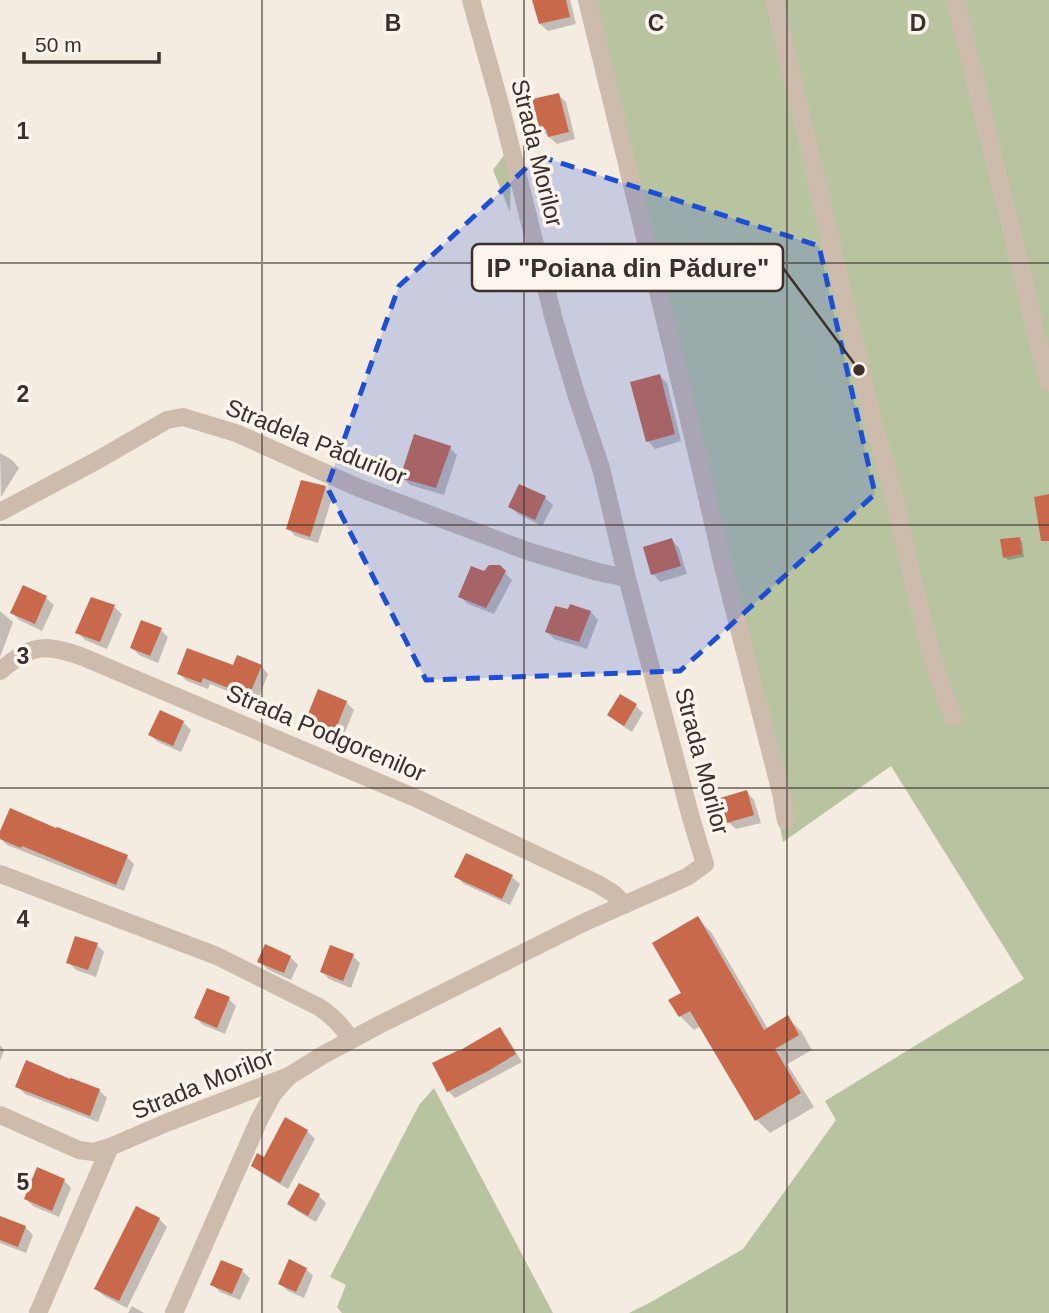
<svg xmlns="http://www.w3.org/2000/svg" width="1049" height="1313" font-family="Helvetica,sans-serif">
	<rect width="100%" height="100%" fill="#f4ebe1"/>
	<path fill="#b8c4a0" d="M579,0H1049V1313H629L651,1302L743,1249L836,1120L825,1101L1024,979L891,766L783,842L771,781L688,454Z
		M505,154L511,178L510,212L493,170Z
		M434,1088L553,1313H342L337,1307L346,1285L330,1277L419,1105Z"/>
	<path fill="#0003" d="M534,0H570L576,24L548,31L540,24Z
		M558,95L566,102L575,139L557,144L541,130Z
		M660,376L667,383L681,441L655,449L648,441Z
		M450,448L457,455L444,495L410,485L402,477Z
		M0,453L12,460L19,468L1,497Z
		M325,487L333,495L318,543L295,536L288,528Z
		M545,498L553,505L542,526L518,514L510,506Z
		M1019,539L1022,542L1024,557L1008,560L1005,557Z
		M672,540L679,548L687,574L660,582L653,574Z
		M499,567L512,580L494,614L468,604L460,596L485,573Z
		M23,587L46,598L54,605L42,631L19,620L12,613Z
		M571,606L591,612L598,620L587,649L554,639L547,632L569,611Z
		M114,607L122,614L107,649L85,640L78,633Z
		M0,611L13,622L0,657Z
		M161,630L168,637L158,663L139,655L132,648Z
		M261,666L268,674L257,703L210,684L208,689L187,681L179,674L234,667Z
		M621,696L636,706L643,713L632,732L617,722L609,715Z
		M346,702L354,710L343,737L315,726L308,719Z
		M183,722L191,730L181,752L158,742L150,735Z
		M747,792L754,800L761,823L736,829L728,822Z
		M0,836L127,857L134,864L124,891L7,845L0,838Z
		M466,855L512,877L520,884L510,905L464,884L456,876Z
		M697,918L711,932L768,1029L787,1017L801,1031L812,1050L787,1064L814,1107L770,1133L757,1120L701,1026L694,1030L680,1016Z
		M97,945L104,952L96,977L76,970L68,962Z
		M353,956L360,963L351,988L329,979L322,972Z
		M290,957L298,965L291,980L267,969L259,961Z
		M229,999L236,1006L225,1034L203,1025L196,1018Z
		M499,1029L507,1037L522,1062L455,1098L448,1091L458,1052Z
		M0,1045L4,1050L0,1061Z
		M71,1081L99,1090L107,1098L98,1122L25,1094L17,1086Z
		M286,1120L307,1131L315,1139L288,1189L261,1173L253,1165L264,1159Z
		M64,1180L71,1188L59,1217L33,1206L26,1199Z
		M319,1196L326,1203L316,1222L297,1211L289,1204Z
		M0,1218L25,1227L33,1235L26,1253L0,1243Z
		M159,1219L167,1227L127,1308L104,1296L96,1289Z
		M306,1269L313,1276L304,1298L288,1291L280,1284Z
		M242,1271L250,1278L240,1300L220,1292L212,1284Z
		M132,1306L144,1313H128Z"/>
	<path fill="#c8694b" d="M532,0H566L570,17L539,24Z
		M559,93L569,132L548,137L546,129L540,131L532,99Z
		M660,374L675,434L646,442L630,382Z
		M414,434L451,446L436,488L400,478Z
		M301,480L326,486L310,537L286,529Z
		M519,484L546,496L535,520L508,507Z
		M1049,494V541H1041L1034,497Z
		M1020,537L1022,554L1003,558L1000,539Z
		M672,538L681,566L651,575L643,547Z
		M489,565H500L506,571L486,608L458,597L471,566L484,571Z
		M23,585L47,596L35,624L10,613Z
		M91,597L115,605L100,642L75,633Z
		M570,604L591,611L579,642L545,632L555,606L568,609Z
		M141,620L162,628L150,656L130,648Z
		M187,648L233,665L237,655L262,665L249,696L203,678L201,683L177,674Z
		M318,689L347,701L335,731L306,719Z
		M620,694L637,704L624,726L607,715Z
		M160,710L184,721L173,746L148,735Z
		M747,790L754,815L727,823L720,798Z
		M10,808L56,828L57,827L128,855L116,885L22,846L21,848L0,839V831Z
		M466,853L513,875L502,899L454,877Z
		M698,916L764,1030L788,1015L799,1035L775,1049L801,1093L755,1121L690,1011L679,1017L668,1000L681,993L652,943Z
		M75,936L98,943L88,970L66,963Z
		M265,944L291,956L284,973L257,962Z
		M330,945L354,954L343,981L320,972Z
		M207,988L230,997L217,1028L194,1018Z
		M500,1027L516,1054L488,1071L447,1092L432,1063L459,1050V1051Z
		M26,1060L70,1079L71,1078L100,1089L90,1116L15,1087Z
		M285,1117L308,1130L280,1183L251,1166L257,1153L264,1157Z
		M37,1167L65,1179L52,1211L24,1199Z
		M299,1183L320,1194L308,1216L287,1204Z
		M136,1206L160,1218L119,1301L94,1289Z
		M0,1216L26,1226L18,1247L0,1240Z
		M289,1259L307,1268L296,1292L278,1284Z
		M221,1260L243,1269L232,1294L210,1285Z"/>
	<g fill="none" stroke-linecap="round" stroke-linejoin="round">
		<path stroke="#cdbbac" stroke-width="18" d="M587,0L684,397L723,566L781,793L786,821
			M774,0L872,418C878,441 885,463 891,485C910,563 924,643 953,718
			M955,0L1028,298L1035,334L1049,383
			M0,512L96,461L167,420L183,417L236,433L359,488L530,552L598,572L627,578
			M0,671C32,644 45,643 83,657L418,799L598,884L614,894L625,905
			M0,874L217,956L319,1007C333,1016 342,1025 351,1040
			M0,1115L79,1150L93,1152L110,1147L166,1123L289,1076L323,1055L379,1025L585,922L687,877L705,864L691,818L627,578L601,468L577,397L554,320L500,104L471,0
			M38,1313L110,1147
			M174,1313L259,1120L273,1094L288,1077"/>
	</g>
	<path fill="#1d4ed8" fill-opacity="0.2" stroke="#1d4ed8" stroke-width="5" stroke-dasharray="14 9" stroke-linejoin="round" d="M539,156L819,246L875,494L680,671L426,680L327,487L399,286Z"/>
	<path fill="none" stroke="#3b302b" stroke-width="2" stroke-opacity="0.55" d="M262,0V1313M524,0V1313M787,0V1313M0,263H1049M0,525H1049M0,788H1049M0,1050H1049"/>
	<g text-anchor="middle" stroke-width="7" stroke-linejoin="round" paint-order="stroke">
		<g font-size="24" fill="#3b302b" stroke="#fbf5ee">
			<text transform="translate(537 153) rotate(76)" y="8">Strada Morilor</text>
			<text transform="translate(316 442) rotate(22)" y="8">Stradela Pădurilor</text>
			<text transform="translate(326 733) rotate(23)" y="8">Strada Podgorenilor</text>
			<text transform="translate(702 761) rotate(75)" y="8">Strada Morilor</text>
			<text transform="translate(203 1084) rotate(-22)" y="8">Strada Morilor</text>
		</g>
	</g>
	<g font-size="23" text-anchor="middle" font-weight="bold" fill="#3b302b" stroke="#fbf5ee" stroke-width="7" stroke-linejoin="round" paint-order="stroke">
		<text x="393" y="31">B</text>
		<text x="656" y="31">C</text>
		<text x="918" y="31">D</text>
		<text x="23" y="139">1</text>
		<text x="23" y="402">2</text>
		<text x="23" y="664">3</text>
		<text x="23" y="927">4</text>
		<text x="23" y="1190">5</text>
	</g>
	<path fill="none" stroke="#3b302b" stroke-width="2.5" d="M859 370L783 268"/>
	<circle fill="#3b302b" stroke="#fbf5ee" stroke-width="2.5" cx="859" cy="370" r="7"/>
	<rect fill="#fbf5ee" stroke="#3b302b" stroke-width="2.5" x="472" y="244" width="311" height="47" rx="7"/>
	<g font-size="26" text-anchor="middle" font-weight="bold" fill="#3b302b">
		<text x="628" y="277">IP "Poiana din Pădure"</text>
	</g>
	<path d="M24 52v10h135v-10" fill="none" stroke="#3b302b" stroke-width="3.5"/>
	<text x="35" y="52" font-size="21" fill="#3b302b" stroke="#fbf5ee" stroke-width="5" paint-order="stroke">50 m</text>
</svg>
